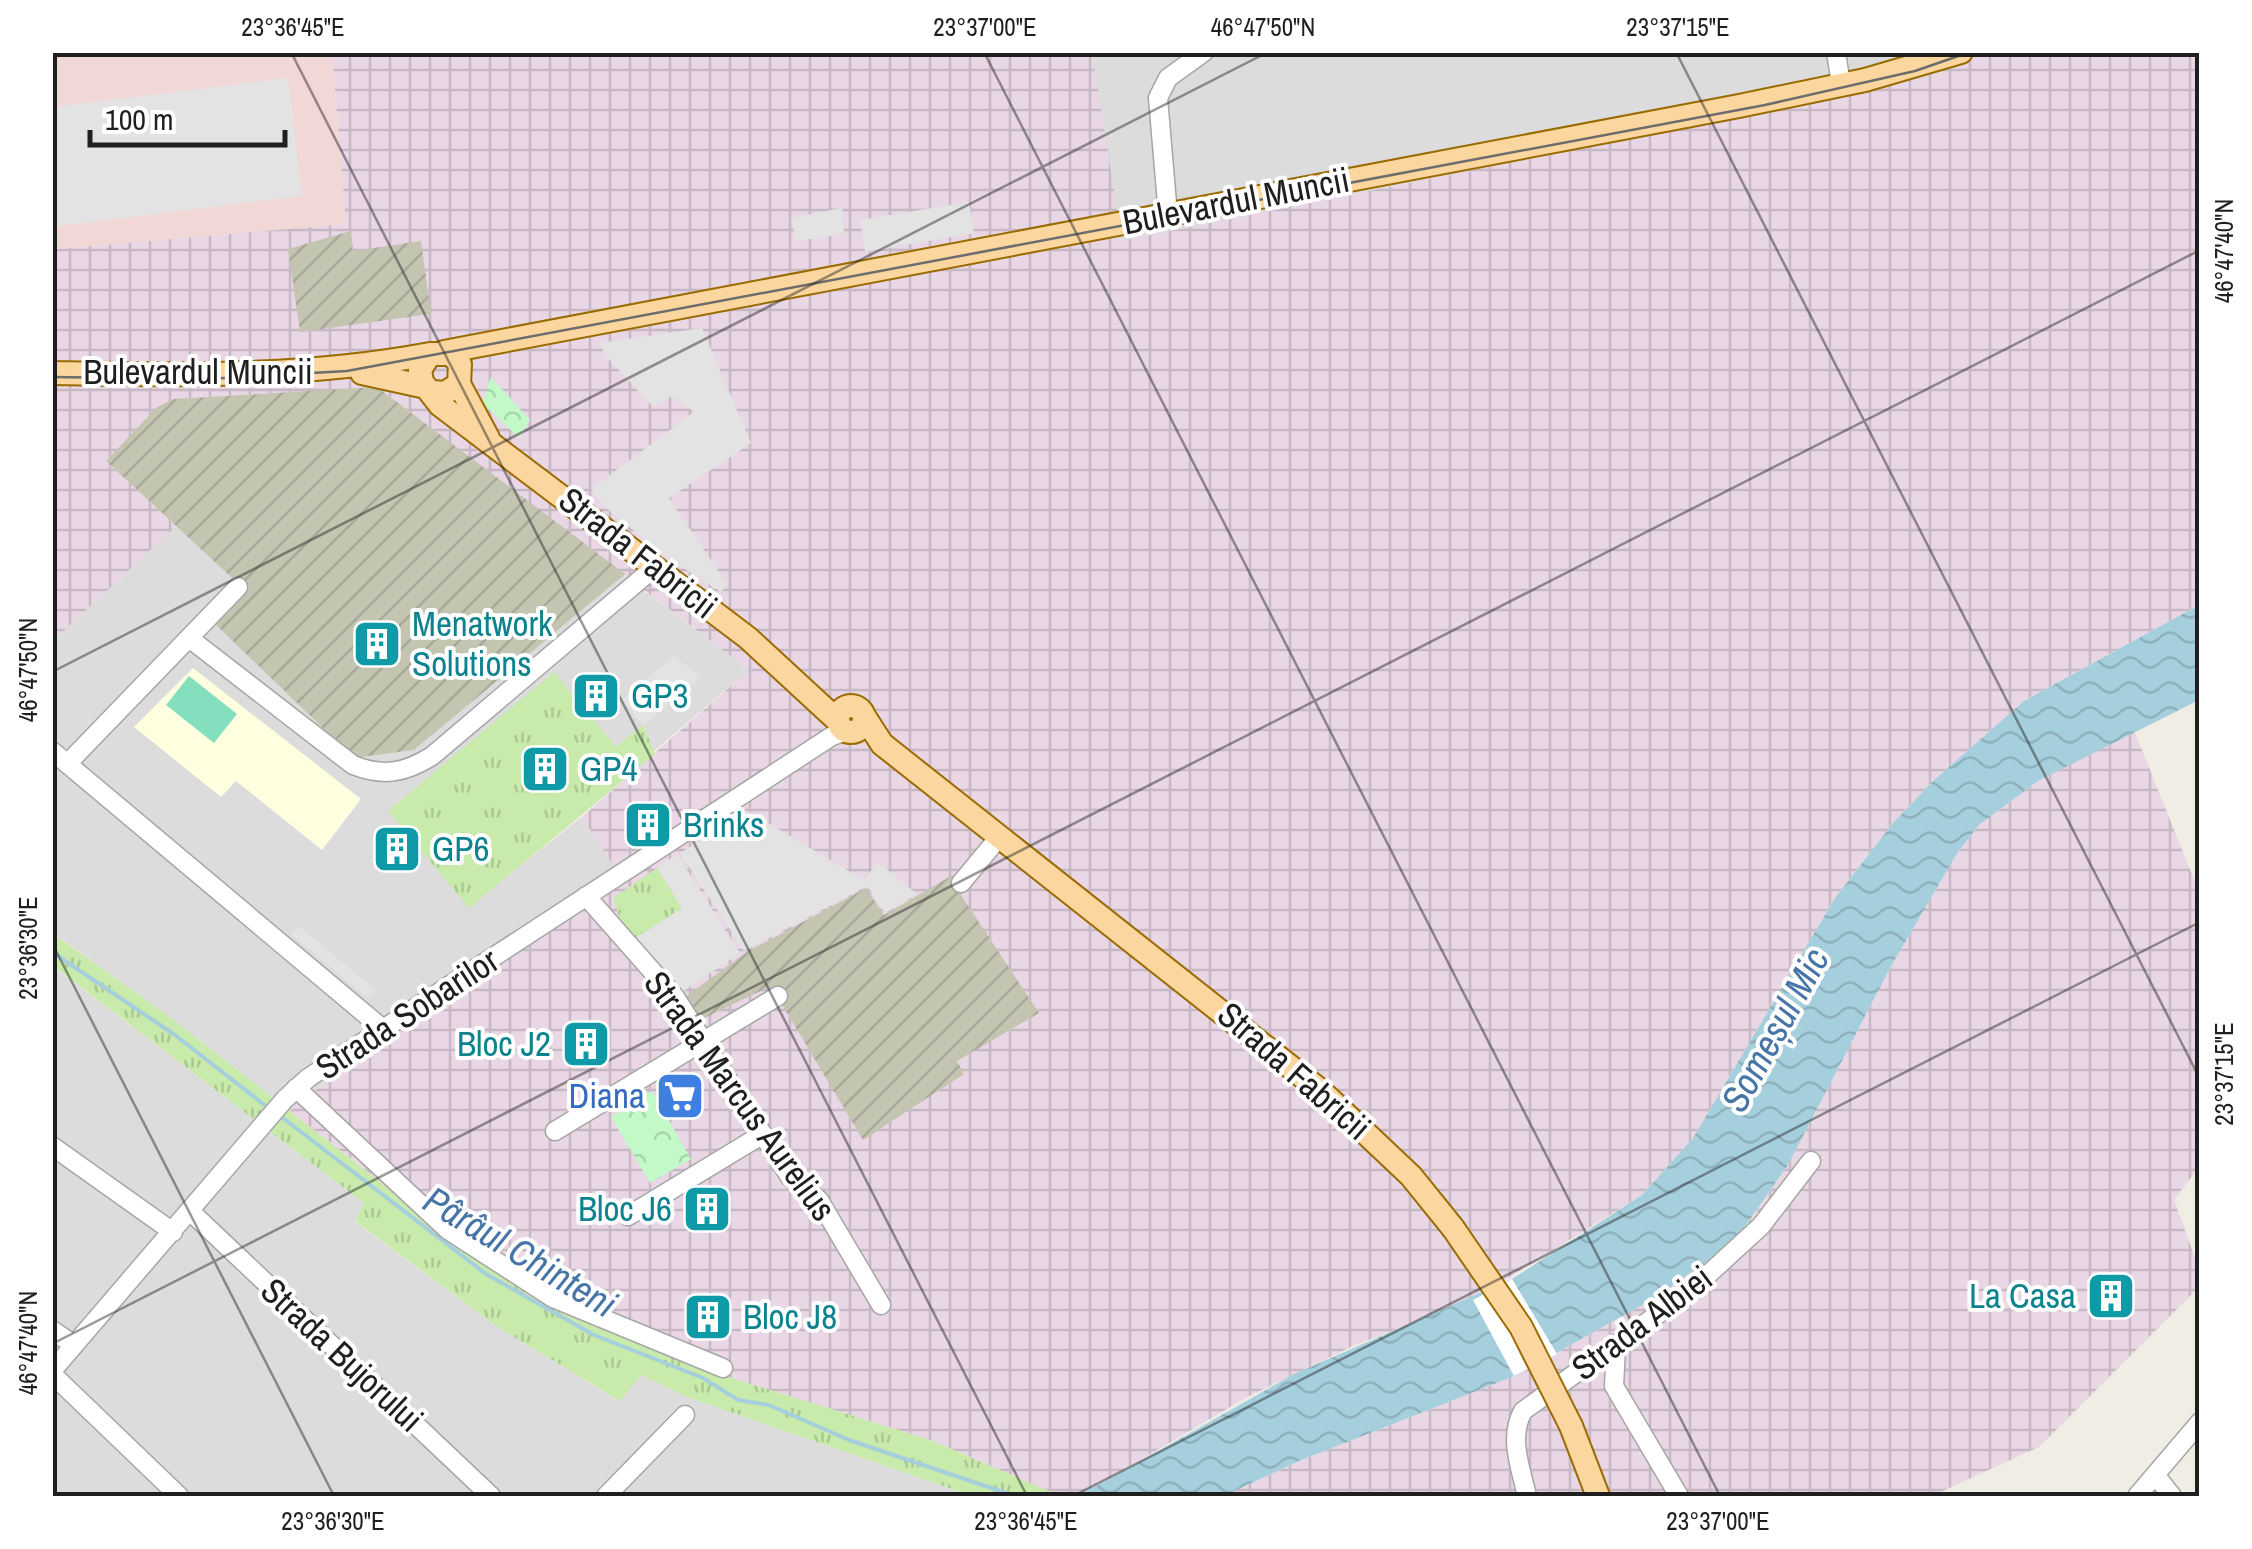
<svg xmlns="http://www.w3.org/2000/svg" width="2252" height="1549" font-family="'Archivo Narrow',sans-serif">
	<defs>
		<pattern id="industrial-grid" width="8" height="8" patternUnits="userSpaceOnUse" patternTransform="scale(2.5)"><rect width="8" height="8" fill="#e9d7e5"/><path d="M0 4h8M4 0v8" fill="none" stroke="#c7b8c4"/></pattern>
		<pattern id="construction-furrows" width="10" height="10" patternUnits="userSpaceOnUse" patternTransform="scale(2.5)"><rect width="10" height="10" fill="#c4c5b1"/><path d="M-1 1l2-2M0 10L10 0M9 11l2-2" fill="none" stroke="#a8a998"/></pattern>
		<pattern id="grass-tufts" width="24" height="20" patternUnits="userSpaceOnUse" patternTransform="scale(2.5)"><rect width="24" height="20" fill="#c8eaab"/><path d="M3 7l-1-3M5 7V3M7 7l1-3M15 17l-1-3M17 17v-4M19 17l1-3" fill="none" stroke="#abc893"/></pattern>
		<pattern id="park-crowns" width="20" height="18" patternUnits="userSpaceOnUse" patternTransform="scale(2.5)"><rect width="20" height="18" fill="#c3f9c9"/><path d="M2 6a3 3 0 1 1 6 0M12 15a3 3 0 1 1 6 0" fill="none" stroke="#a7d5ac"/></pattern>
		<pattern id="water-waves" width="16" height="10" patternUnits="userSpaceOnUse" patternTransform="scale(2.5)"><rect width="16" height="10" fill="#a6cfdd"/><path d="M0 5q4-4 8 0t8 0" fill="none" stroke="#8eb1bd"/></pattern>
	</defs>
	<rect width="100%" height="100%" fill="#f0ede5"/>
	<path fill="#dddcdc" d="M1092,53H1975L1860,91L1121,242Z
		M403,409L749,670L506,877L582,817L619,874L423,1003L290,1111L166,1014L53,933V641L176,526Z
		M52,966L365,1203L355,1222L496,1326L619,1401L641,1374L687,1397L972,1496H53Z"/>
	<path fill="#f1d7d5" d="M53,53H332L346,224L57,249L53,258Z"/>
	<path fill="url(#industrial-grid)" d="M332,53H1092L1122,241L1860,91L1975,53H2199V605L2024,701L1933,781L1893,823L1835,898L1693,1138L1642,1195L1473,1300L1355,1345L1247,1397L1100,1484L1076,1495H1058L930,1440L709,1371L489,1267L290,1111L433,996L619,874L582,817L749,670L377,387L106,461L176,526L53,641L52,258L57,249L346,224Z
		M2134,730L2199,892V1167L2174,1200L2199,1269V1287L2039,1447L1932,1496H1224L1299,1461L1517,1375L1651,1300L1739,1236L1788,1165L1890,968L1956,855L1979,825L2038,781Z"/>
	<path fill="#feffdf" d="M193,668L361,799L322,850L236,781L221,797L134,727Z"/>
	<path fill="url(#construction-furrows)" d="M351,231L353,251L421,241L431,314L300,332L288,249Z
		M377,387L625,574L414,750L354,758L214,623L245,590L106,461L157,407L174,399Z
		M953,875L965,888L961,895L1039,1013L957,1061L964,1074L863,1140L771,986L698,1021L681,1000L747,952L866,888L884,915Z"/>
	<path fill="url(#grass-tufts)" d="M554,672L616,747L643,725L655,754L469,908L388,811Z
		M657,868L682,908L628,943L613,898Z
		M52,933L166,1014L489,1267L709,1371L930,1440L1058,1495L972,1496L687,1397L641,1375L620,1401L496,1326L355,1221L364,1203L53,966Z"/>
	<path fill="url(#park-crowns)" d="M491,377L530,420L519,438L482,403Z
		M652,1091L691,1159L650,1183L611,1117Z"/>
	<path fill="#84dfbe" d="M189,676L237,714L214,743L166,705Z"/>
	<path fill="#e3e3e3" d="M288,78L302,196L53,227V107Z
		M969,202L974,233L865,252L860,220Z
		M842,208L844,234L796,241L791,218Z
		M702,328L751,443L669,498L727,584L721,592L671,560L606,508L591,489L694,412L672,396L653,407L605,355L600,343Z
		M674,656L701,677L643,725L622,700Z
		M748,811L864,880L878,862L917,894L885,913L867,886L744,951L680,853Z
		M677,854L740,953L675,997L628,943L682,908L657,868Z
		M299,926L376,990L369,999L291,934Z"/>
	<path fill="url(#water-waves)" d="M2199,605V700L2038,781L1979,825L1956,855L1890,968L1788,1165L1739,1235L1705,1263L1651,1300L1517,1375L1299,1461L1224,1496H1056L1076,1495L1100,1484L1294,1374L1512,1279L1642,1195L1693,1138L1835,898L1893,823L1933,781L2024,701Z"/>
	<path fill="#fff" d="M1512,1279L1557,1354L1514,1376L1473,1300Z"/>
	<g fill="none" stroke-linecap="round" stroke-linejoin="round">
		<path stroke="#a6cfdd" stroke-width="4" d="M52,952L175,1035L267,1107
			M279,1115L486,1274L594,1335L703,1378L738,1400L769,1405L849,1440L1015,1496"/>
		<g stroke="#a6a6a6" stroke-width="21">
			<path id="minor" d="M1836,52L1841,85
				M1168,215L1158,98L1168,78L1204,52
				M189,638L353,765C383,777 405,773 432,756L655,567
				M52,751L383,1029
				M68,763L238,587
				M961,883L1000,836
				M586,896L675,997L790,1177L819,1200L881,1305
				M296,1088L448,1230L553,1298L723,1368
				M555,1131L778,996
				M52,1146L173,1232
				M192,1213L491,1496
				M628,1216L763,1134
				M52,1330L74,1345
				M1616,1347L1614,1386L1679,1496
				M52,1371L285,1099L308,1078L832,736L847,731
				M52,1374L179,1496
				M2157,1477L2172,1496
				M606,1496L685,1415
				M1527,1496C1521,1469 1508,1438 1523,1411L1689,1292L1761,1226L1811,1161
				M2137,1496L2200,1422"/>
		</g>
		<g stroke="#9a6b00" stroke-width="26">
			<path id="major" d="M444,352L1739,106L1865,80L1961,52
				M52,373C182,375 302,378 430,354
				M362,373L426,387
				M459,384L488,438
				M433,392L445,393L459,384L460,364L451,354H430L420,370L422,382L440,405L748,638L838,721
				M838 719a13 13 0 1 1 26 0a13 13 0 1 1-26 0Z
				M864,716L882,744L1321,1091L1411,1176L1453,1228
				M1571,1426L1598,1496"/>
		</g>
		<use href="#minor" stroke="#fff" stroke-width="18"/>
		<use href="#major" stroke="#fcd69f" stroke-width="22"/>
		<path stroke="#6d6d6d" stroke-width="2.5" d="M52,377L207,379L347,371L1765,105L1915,71L1970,52"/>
		<g stroke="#9a6b00" stroke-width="26" stroke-linecap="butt">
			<path id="major-bridge" d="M1453,1228L1521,1327L1571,1426"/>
		</g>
		<use href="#major-bridge" stroke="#fcd69f" stroke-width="22"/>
	</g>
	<path fill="none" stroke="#1f1f1f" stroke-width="2.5" stroke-opacity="0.45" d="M291,52L1027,1496M984,52L1720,1496M1676,52L2200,1079M52,672L1268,52M52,943L334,1496M52,1344L2200,250M1073,1496L2200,922"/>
	<defs>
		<g id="building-square" transform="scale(2.5)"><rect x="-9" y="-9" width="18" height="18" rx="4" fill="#0f9aa8" stroke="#fff"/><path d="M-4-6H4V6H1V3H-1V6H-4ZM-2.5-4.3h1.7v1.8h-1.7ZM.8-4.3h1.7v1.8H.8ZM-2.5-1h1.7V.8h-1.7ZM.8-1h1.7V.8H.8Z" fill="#fff"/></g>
		<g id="supermarket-square" transform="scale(2.5)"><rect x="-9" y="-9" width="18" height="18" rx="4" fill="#3f7fe0" stroke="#fff"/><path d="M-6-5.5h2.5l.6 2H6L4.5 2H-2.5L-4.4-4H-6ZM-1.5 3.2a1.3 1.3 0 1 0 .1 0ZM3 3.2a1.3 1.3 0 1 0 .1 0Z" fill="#fff"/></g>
	</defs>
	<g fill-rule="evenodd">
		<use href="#building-square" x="377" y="644"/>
		<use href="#building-square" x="596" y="696"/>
		<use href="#building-square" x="545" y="769"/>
		<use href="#building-square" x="648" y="825"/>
		<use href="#building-square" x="397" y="849"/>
		<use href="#building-square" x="586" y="1044"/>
		<use href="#supermarket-square" x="680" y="1096"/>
		<use href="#building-square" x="707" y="1209"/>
		<use href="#building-square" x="2111" y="1296"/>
		<use href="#building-square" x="708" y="1317"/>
	</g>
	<g text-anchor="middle" stroke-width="8" stroke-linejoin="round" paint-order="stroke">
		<g font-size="35" fill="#1f1f1f" stroke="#fff">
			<text transform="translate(1236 201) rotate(-11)" y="12">Bulevardul Muncii</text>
			<text x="198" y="384">Bulevardul Muncii</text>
			<text transform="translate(638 553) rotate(38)" y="12">Strada Fabricii</text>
			<text transform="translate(407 1014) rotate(-33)" y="12">Strada Sobarilor</text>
			<text transform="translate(1294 1071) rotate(41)" y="12">Strada Fabricii</text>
			<text transform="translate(740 1096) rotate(54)" y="12">Strada Marcus Aurelius</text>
			<text transform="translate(1642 1323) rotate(-37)" y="12">Strada Albiei</text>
			<text transform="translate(342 1355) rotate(43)" y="12">Strada Bujorului</text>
		</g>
		<g font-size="35" fill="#0d838f" stroke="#fff" text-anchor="start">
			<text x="412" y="636">Menatwork<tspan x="412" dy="40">Solutions</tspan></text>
			<text x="631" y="708">GP3</text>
			<text x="580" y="781">GP4</text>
			<text x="683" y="837">Brinks</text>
			<text x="432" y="861">GP6</text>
			<text x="551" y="1056" text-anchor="end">Bloc J2</text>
			<text x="672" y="1221" text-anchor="end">Bloc J6</text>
			<text x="2076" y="1308" text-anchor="end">La Casa</text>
			<text x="743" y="1329">Bloc J8</text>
		</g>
		<g font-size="35" fill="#366cbe" stroke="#fff" text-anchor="end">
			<text x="645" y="1108">Diana</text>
		</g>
		<g font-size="38" font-style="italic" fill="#4875a7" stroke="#fff">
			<text transform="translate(1775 1030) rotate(-61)" y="13">Someșul Mic</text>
			<text transform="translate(520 1252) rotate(31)" y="13">Pârâul Chinteni</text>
		</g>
	</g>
	<rect width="2252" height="1549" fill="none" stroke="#ffffff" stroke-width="110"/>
	<path d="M90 130v15h195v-15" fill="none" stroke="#1f1f1f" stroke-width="5"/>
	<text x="105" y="130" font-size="30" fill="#1f1f1f" stroke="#ffffff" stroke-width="8" paint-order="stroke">100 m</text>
	<rect x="55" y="55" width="2142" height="1439" fill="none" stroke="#1f1f1f" stroke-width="4"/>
	<g font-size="25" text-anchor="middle" fill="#1f1f1f">
		<text x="293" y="36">23°36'45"E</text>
		<text x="985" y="36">23°37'00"E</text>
		<text x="1263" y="36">46°47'50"N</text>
		<text x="1678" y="36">23°37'15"E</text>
		<text transform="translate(2224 251) rotate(-90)" y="9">46°47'40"N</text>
		<text transform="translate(28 670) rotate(-90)" y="9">46°47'50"N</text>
		<text transform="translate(28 948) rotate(-90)" y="9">23°36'30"E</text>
		<text transform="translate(2224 1074) rotate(-90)" y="9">23°37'15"E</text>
		<text transform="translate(28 1343) rotate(-90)" y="9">46°47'40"N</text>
		<text x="333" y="1530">23°36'30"E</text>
		<text x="1026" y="1530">23°36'45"E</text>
		<text x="1718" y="1530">23°37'00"E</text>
	</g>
</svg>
